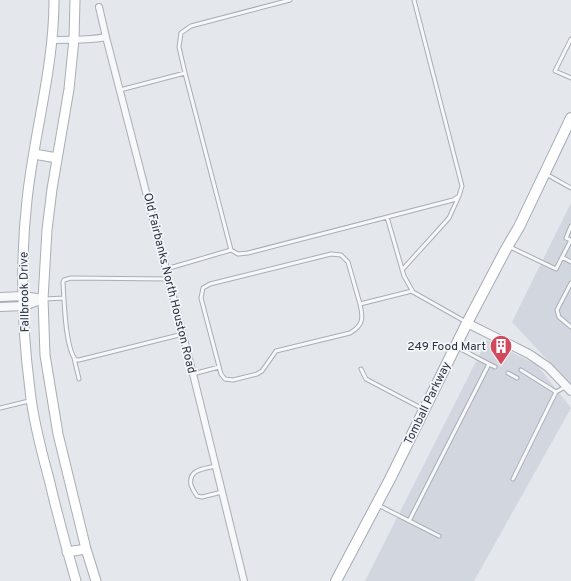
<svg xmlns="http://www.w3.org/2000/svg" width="571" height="581" font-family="Overpass,sans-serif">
	<rect width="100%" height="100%" fill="#e4e7ec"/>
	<path fill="#d2d6de" d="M571,203V385L512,322Z
		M487,340L537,365L571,408L474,581H365Z"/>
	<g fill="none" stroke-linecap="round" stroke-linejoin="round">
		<g stroke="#a9aeb7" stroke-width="5">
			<path id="service" d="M571,39L555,71L571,78
				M185,73L179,47L181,33L191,26L290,0
				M120,90L185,73L231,250L166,269
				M546,174L571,188
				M387,217L404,276L413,292L466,322
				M571,226L566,238L571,240
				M510,247L556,269L571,240
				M231,250L238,254L248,253L453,200L459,196L462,186L414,0
				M562,257L571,262
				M402,270L449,218L459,196
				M168,279L71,278L64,280L63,282C64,298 65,350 76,360H79L183,334
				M571,283L557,310L559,317L571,327
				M45,299L64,298
				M360,304C363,317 364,325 350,333L276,351L262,371L257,374L233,380L225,379L221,374L201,298L203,288L210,284L331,254L341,255L348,262L360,304L412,291
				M74,358L79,379
				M489,364L495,367
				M361,369L366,379L423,409
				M521,370L556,392L565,387
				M508,373L517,378
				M193,374L219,367
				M0,408L29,401
				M216,466C204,469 188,469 191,485C193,490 194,492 197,496L202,497L222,492
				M513,479L556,392
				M378,505L439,536
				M409,521L489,364L457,347"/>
		</g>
		<g stroke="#a9aeb7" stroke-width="8">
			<path id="minor" d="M99,7L106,37
				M53,40C71,39 88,41 106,37L193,374L244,581"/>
		</g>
		<g stroke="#a9aeb7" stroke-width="10">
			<path id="tertiary" d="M0,297L24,296L42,299
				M0,307L24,306L43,299
				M467,323L529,354L548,367L571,391"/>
		</g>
		<g stroke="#a9aeb7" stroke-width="11">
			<path id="secondary" d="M54,0C54,68 34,133 27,200C20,263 22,328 30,390C33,420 41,450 49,479C57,513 66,547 76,581
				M75,0L74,39L69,89L52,189L47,230L43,299L45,355L58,434L86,549L96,581
				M34,154L57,158
				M67,552L86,549"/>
		</g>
		<g stroke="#a3abb8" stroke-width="12">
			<path id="primary" d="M336,581L390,479L467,323L506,249L519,227L571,118"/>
		</g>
		<use href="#service" stroke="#f7f8fa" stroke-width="3"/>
		<use href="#minor" stroke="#f7f8fa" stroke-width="6"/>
		<use href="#tertiary" stroke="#f7f8fa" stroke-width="8"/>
		<use href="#secondary" stroke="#fff" stroke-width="9"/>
		<use href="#primary" stroke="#fff" stroke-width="10"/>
	</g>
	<defs>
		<g id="building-pin" transform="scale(1.15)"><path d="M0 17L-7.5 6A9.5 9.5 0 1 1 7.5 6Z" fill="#d1495b" stroke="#f4f6f9"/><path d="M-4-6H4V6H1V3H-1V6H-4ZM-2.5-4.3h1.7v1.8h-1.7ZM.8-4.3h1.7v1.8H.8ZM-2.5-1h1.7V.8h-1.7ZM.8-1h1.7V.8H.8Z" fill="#fff"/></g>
	</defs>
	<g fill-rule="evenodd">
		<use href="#building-pin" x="501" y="346"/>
	</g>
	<g text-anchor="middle" stroke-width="3.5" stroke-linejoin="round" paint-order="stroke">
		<g font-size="12" fill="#2b3445" stroke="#f4f6f9">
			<text transform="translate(170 283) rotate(76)" y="4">Old Fairbanks North Houston Road</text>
			<text transform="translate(24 292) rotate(-91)" y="4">Fallbrook Drive</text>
			<text transform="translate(427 403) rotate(-64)" y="4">Tomball Parkway</text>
		</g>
		<g font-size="12" fill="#2b3445" stroke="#f4f6f9" text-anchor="end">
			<text x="486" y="350">249 Food Mart</text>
		</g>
	</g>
</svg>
